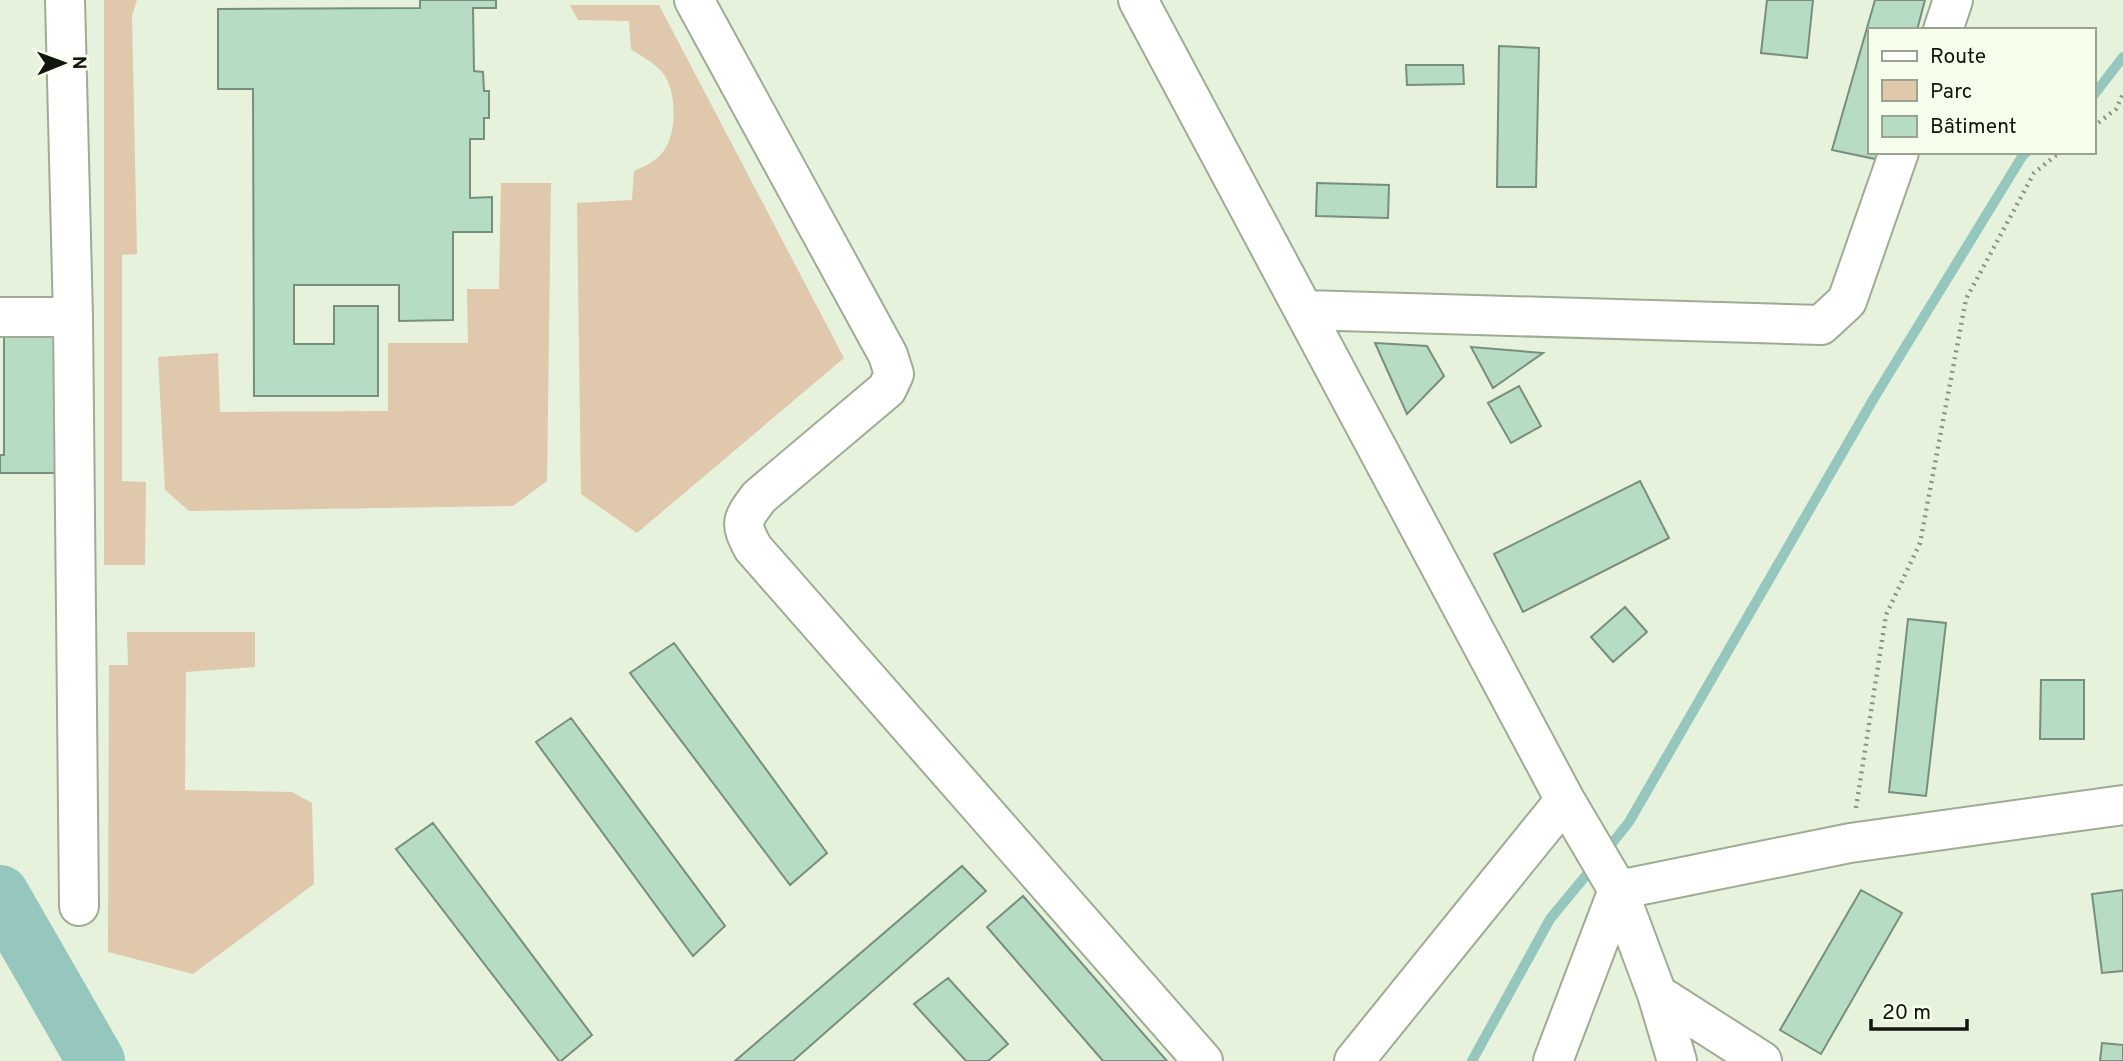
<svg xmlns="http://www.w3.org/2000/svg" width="2123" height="1061" font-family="Overpass,sans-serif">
	<rect width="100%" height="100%" fill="#e6f2db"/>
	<path fill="#dfc8ab" d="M104,0H137L132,15L137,254L122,255V481L146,482L145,565H104Z
		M570,5H659L844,358L637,533L581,494L577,203L632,200L634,171C646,166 658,160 665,149C677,131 677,89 662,72C654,63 641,56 631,49L629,21L578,20Z
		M501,183H551L547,481L513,506L189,511L165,490L158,357L218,353L220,412L388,411V343H468L467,289H499Z
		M127,632H255V667L186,672L185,790L292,792L312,803L314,884L193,974L108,952L109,665H128Z"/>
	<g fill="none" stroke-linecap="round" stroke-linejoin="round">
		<path stroke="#96c7be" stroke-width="10" d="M2093,96L2123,57
			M1605,852L1629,822L1874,398L2023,155L2027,152
			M1472,1061L1550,919L1593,867"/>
		<path stroke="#96c7be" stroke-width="58" d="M0,894L96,1061"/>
	</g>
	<path fill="#b6dcc3" stroke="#788e7f" stroke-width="2" d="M420,0H496V8H473L474,71L483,72L484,91H489V118H484V139H470V198L492,197V232H453V320L399,321V285H294V344H334V306H378V396H254L253,89H218V9L420,8Z
		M1767,0H1813L1807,58L1761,53Z
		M1875,0H1925L1917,30H1869V152H1883L1880,160L1832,150Z
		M1499,46L1539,48L1536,187H1497Z
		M1406,65H1463L1464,84L1407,85Z
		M1317,183L1389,185L1388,218L1316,216Z
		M4,327H55V473H0V455H4Z
		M1375,343L1427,346L1444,376L1407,414Z
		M1471,347L1543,353L1493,388Z
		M1519,386L1541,426L1511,443L1488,403Z
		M1640,481L1669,538L1523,612L1494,554Z
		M1625,607L1647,632L1613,662L1591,637Z
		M1908,619L1946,623L1926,796L1889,792Z
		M674,643L827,853L790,885L630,673Z
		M2041,680H2084V739H2040Z
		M571,718L725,926L693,956L536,742Z
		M433,823L592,1035L561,1061H559L396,849Z
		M962,866L986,891L793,1061H735Z
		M1861,890L1902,913L1821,1054L1780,1030Z
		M2123,890V971L2102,973L2092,894Z
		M1023,896L1167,1061H1103L987,927Z
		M948,978L1008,1044L988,1061H966L914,1004Z
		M2102,1043L2123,1045V1061H2100Z"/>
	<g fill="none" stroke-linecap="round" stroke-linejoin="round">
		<g stroke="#a0ab95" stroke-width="42">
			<path id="minor" d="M65,0L73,317L79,906
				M694,0L888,355L894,374L887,389L759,497C742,520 739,522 753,548L1203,1061
				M1138,0L1565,800L1618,890L1657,994L1677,1061
				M1943,30L1953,0
				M1305,310L1821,325L1847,301L1899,152
				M0,317H73
				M1657,994L1762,1061
				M1354,1061L1565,800
				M1553,1061L1618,890L1850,843L2123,805"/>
		</g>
		<path stroke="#8b9383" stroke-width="4.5" stroke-dasharray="2 5" stroke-linecap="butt" d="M2093,127L2116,109L2123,94
			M1856,808L1886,615L1920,543L1966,299L2034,173L2060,152"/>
		<use href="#minor" stroke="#fff" stroke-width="38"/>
	</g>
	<rect x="1868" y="28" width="228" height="126" fill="#f5ffeb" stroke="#9aa293" stroke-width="2"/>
	<rect x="1882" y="51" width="35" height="10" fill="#ffffff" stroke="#9aa293" stroke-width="2"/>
	<text x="1930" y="63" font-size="21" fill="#12160e">Route</text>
	<rect x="1882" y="80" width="35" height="21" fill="#dfc8ab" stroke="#9aa293" stroke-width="2"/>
	<text x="1930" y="98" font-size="21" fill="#12160e">Parc</text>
	<rect x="1882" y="116" width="35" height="21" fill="#b6dcc3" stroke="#9aa293" stroke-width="2"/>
	<text x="1930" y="133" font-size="21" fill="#12160e">Bâtiment</text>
	<g transform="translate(63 63) rotate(89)" stroke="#f5ffeb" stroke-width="5" paint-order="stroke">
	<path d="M0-5L12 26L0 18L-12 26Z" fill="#12160e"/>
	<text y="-10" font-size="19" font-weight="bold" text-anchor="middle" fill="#12160e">N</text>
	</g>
	<path d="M1871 1019v10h96v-10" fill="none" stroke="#12160e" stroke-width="3.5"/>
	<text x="1882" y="1019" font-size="21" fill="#12160e" stroke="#f5ffeb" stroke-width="5" paint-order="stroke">20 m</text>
</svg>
